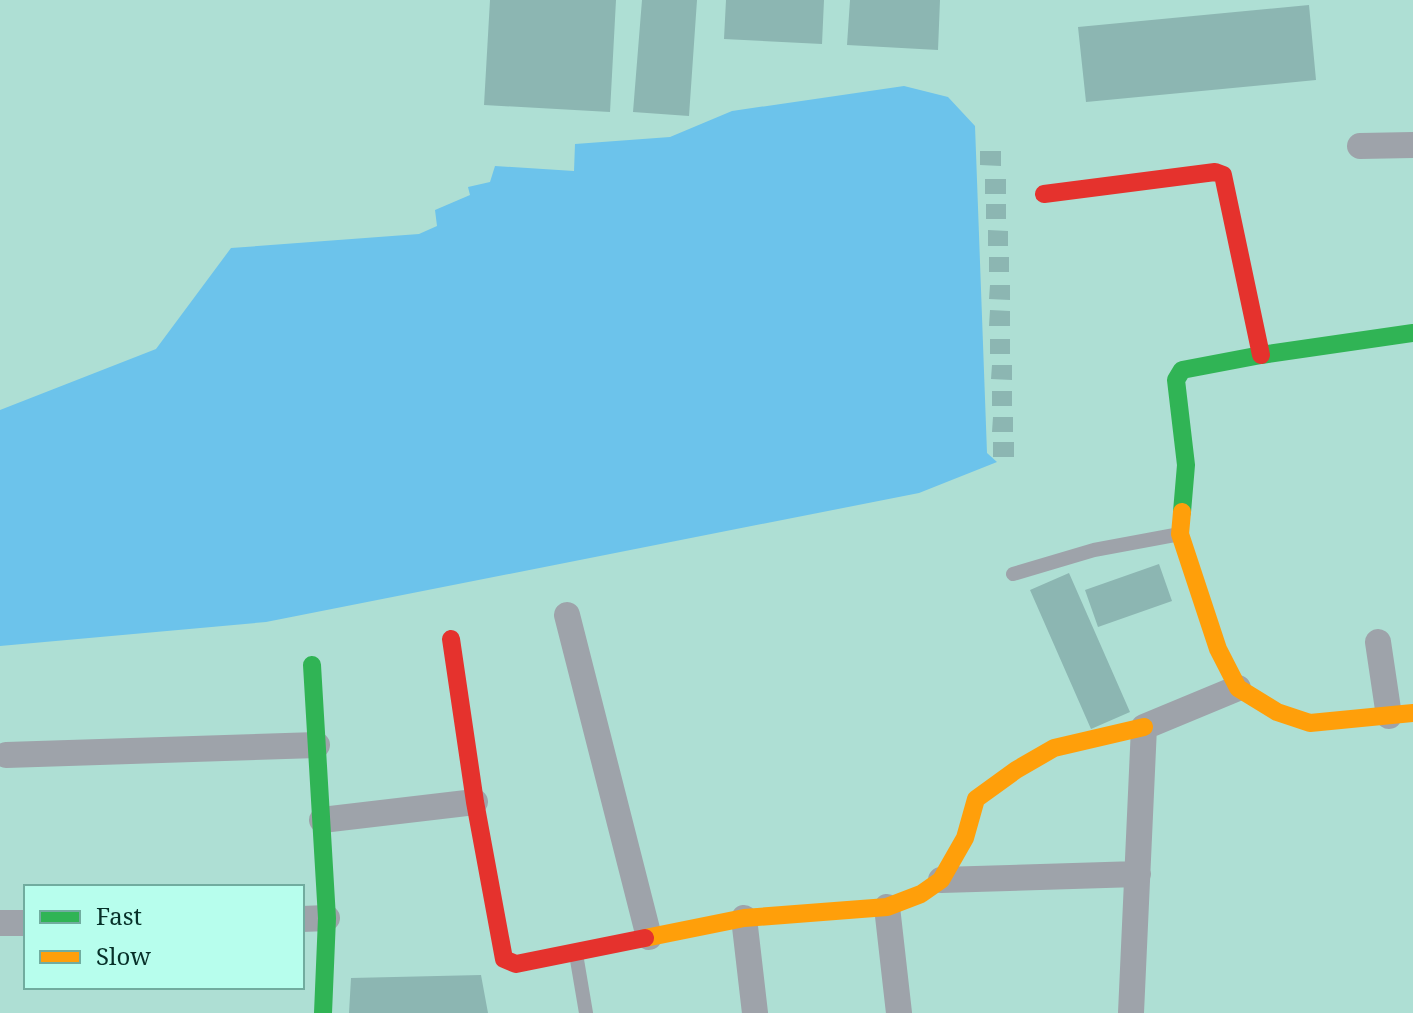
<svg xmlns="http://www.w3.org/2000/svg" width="1413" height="1013" font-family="'Noto Serif',serif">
	<rect width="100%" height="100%" fill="#aedfd4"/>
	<path fill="#6cc3eb" d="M904,86L948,97L975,126L987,453L997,462L919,493L266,622L0,646V410L156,349L231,248L419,234L437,226L435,210L470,195L468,187L490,182L495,166L574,171L575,144L670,137L732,111Z"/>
	<path fill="#8cb6b2" d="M490,0H616L610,112L484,105Z
		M642,0H697L689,116L633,112Z
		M726,0H824L822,44L724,39Z
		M850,0H940L938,50L847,45Z
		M1309,5L1316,80L1086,102L1078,27Z
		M980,151H1001V166L980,165Z
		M985,179H1006V194H985Z
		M986,204H1006V219H986Z
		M988,230L1008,231V246H988Z
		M989,257H1009V272H989Z
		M990,285H1010V300L989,299Z
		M990,310L1010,311V326H989Z
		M990,339H1010V354H990Z
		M992,365H1012V380L991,379Z
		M992,391H1012V406H992Z
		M993,417H1013V432H992Z
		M993,442H1014V457H993Z
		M1159,564L1172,601L1098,627L1085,590Z
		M1069,573L1130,712L1091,729L1030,590Z
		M481,975L488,1013H349L351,978Z"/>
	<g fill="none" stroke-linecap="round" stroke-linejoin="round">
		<path stroke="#9ea3aa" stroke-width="14" d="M1013,574L1094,550L1180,534
			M576,954L586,1013"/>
		<path stroke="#9ea3aa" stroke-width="26" d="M1360,146L1413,145
			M567,615L649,937
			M1378,642L1389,716
			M6,755L317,745
			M322,820L475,802
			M941,880L1138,874
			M887,907L899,1013
			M744,918L755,1013
			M302,919L327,918
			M0,923H26
			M1131,1013L1144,727L1238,688"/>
		<path stroke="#30b455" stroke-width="18" d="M1182,512L1186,465L1176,380L1182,370L1261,355L1413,333
			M312,665L327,918L323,1013"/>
		<path stroke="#ff9f0a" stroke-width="18" d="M1182,512L1180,534L1218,649L1238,688L1277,712L1310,723L1413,713
			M645,938L744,918L887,907L921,894L941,880L965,838L976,799L1016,770L1054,748L1144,727"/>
		<path stroke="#e5322d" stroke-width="18" d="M1044,194L1215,172L1223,175L1261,355
			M451,639L475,802L504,959L516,964L645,938"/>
	</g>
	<rect x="24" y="885" width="280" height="104" fill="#b7feed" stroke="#71ac9f" stroke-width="2"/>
	<rect x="40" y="911" width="40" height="12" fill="#30b455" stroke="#71ac9f" stroke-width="2"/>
	<text x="96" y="925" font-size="24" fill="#073029">Fast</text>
	<rect x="40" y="951" width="40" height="12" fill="#ff9f0a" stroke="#71ac9f" stroke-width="2"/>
	<text x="96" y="965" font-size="24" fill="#073029">Slow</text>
</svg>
